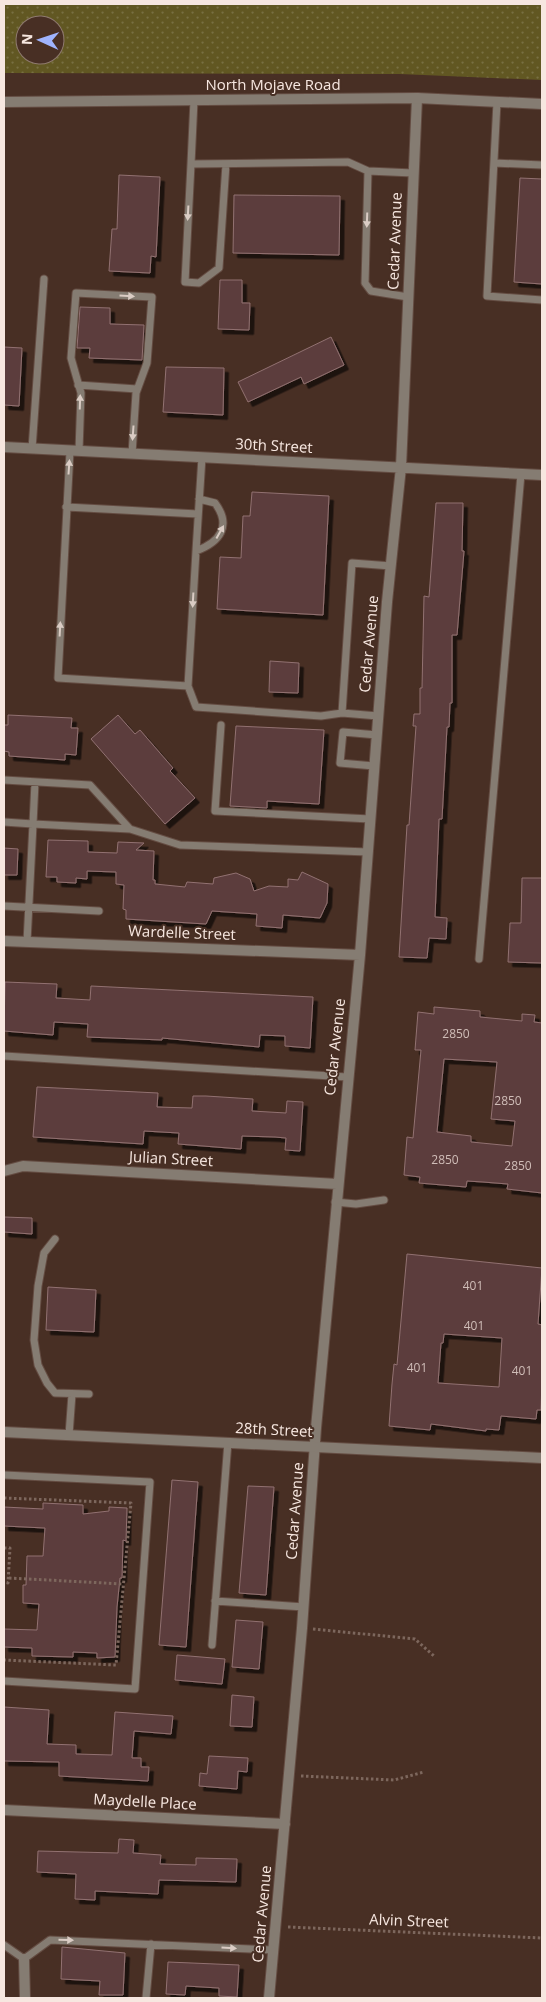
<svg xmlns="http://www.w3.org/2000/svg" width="546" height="2002" font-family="'Open Sans',sans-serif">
	<defs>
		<pattern id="grass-dots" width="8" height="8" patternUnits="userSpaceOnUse" patternTransform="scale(1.25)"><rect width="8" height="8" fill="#615722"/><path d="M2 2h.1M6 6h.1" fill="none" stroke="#786f42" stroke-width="1.8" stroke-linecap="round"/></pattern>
		<filter id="shadow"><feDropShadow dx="4.5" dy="4.5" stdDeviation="0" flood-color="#0009"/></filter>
	</defs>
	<rect width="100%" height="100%" fill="#482f24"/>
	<path fill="url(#grass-dots)" fill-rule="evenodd" d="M4,4H542V80L400,74L4,73ZM25,25H55V55H25Z"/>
	<path fill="#5b3e3e" stroke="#927171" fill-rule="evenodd" filter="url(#shadow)" d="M119,175L160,177L156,257L151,256L150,273L109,271L112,229H117Z
		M520,178L542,179V284L514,282Z
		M234,195L340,196L339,255L233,253Z
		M220,280H242V303H250L249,330L218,329Z
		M80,307L110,308V324L144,325L142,360L89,358L90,348H77Z
		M331,337L344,365L304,384L301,377L248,402L238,382Z
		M4,347L22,348L19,406L4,405Z
		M166,367L224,368L223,415L163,412Z
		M252,492L329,496L323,615L217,609L220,557L241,558L243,516H250Z
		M436,503H463L462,551H464L457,635H452V703H450L449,727H447L442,819H439L435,917L447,918L446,939L429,938L427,958L399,957L407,825H409L416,726H413L414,714H420V688H422L424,596L429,597Z
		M270,661L299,663L298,693L269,692Z
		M8,715L72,718L71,728H78L76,755L65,754V760L9,756V752L4,751V725H8Z
		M118,715L135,734L140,730L173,768L170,771L195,798L165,824L91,739Z
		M236,726L324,730L319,804L267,801V808L230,806Z
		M48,840L88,841V852L117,853L118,842L144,843L136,850L154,851L153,880H155V884L185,887L187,882L213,884L214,878L236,873L250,879L254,891L269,886L288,887V879L298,880L302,872L328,884L327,903L320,918L283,915L282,928L256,926L257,914L212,911L206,924L126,919V910L123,909L124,885L116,884V872L87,871V879L76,878V883L57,882V877H46Z
		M4,848L18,849L17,875H4Z
		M522,878H542V963L508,962L510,923H521Z
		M5,982L57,984L56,998L90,1000L91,986L313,997L310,1048L285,1046V1036L260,1035L259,1047L162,1038V1040L87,1037L88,1024L54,1022L53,1035L4,1031Z
		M434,1007L480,1011V1017L522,1021V1014L535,1015L534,1022L542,1023V1193L507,1189L508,1184L483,1182L467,1181L466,1187L419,1183L420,1177L404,1175L407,1137L413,1138L421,1050H415L418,1012L434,1014ZM444,1059L497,1062L491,1119L515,1121L512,1146L471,1142V1136L437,1132Z
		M37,1087L158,1093L157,1107L192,1108L193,1096H206L253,1099L252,1111L286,1113L287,1101L303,1102L300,1151L285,1150L286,1138L275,1137L242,1136L241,1149L178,1144L179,1133L144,1131L143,1144L33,1137Z
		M4,1217L32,1218V1234L4,1232Z
		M407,1254L542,1268L538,1324L542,1325V1381L541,1410H537L536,1419L501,1416L499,1430L486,1429V1431L431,1424L430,1430L389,1426L392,1384L394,1364L397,1365ZM444,1334L502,1338L499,1387L438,1383L441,1343H443Z
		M48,1287L96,1290L94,1332L46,1330Z
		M172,1480L198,1482L186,1647L159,1645Z
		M248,1486L274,1487L266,1595L239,1593Z
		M43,1503L83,1505V1514L109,1511V1507L127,1508L126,1541L123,1540L122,1578H120L117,1607L115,1657L97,1658V1653L73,1652V1657L32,1656V1648L4,1647V1629L37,1630L39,1604L23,1603V1585H26L27,1556H43L45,1528L4,1526V1507L43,1509Z
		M236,1620L263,1622L259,1669L232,1667Z
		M177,1655L225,1659L222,1684L175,1680Z
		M232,1695L254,1697L252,1727L230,1726Z
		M4,1707L49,1710L47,1744L76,1745V1754L112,1755L115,1712L173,1716L171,1734L134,1731L132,1758H141V1767H149L148,1781L59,1776V1762L4,1761Z
		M209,1756L248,1758L247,1772L238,1771L237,1789L199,1786L200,1773L207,1774Z
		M119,1839L134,1840L133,1853L161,1855L160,1864L196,1865V1858L237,1859L236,1882L159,1880L158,1894L95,1891V1900L75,1899L76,1874L37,1872L38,1851L118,1853Z
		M62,1947L125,1953L123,1995H99L100,1981L61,1979Z
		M168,1962L239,1965L237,1997L219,1996V1988L186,1986L185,1995L166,1994Z"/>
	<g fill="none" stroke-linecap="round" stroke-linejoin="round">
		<g stroke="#644c42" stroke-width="9">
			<path id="service" d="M194,100L191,164L348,162L368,171L413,173
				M497,102L487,296L542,300
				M494,163L542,165
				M191,164L185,282L199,283L219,268L226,164
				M368,171L365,283L371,291L408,297
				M78,385L137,389
				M32,449L44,279
				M70,451L58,678L188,686
				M79,451L81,393L71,358L76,293L152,297L147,363L136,393L132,454
				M199,499L215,503C232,526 220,542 196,551L202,457
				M66,507L198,514
				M196,551L188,686L196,707L321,716L342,713
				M378,716L342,713L352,563L391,566
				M221,725L215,811L370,819
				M374,766L340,763L343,732L377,735
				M4,780L90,785L130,829L33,824L35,782
				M4,822L33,824L27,942
				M130,829L180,845L368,852
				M4,906L99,911
				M479,959L521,474
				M4,1056L347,1077
				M335,1202L356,1204L384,1200
				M55,1239L44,1253L38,1286L34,1340L38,1365L47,1383L55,1393L89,1394
				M69,1435L72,1394
				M4,1475L150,1482L135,1689L4,1681
				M215,1601L304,1607
				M212,1645L228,1442
				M4,1945L24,1959L50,1940L273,1950
				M146,1998L151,1944"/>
		</g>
		<g stroke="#644c42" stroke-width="12">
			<path id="minor" d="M4,447L542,475
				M4,941L360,955
				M4,1171L23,1166L337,1184
				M4,1810L285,1824
				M24,1959L25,1998
				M269,1998L302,1628L316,1428L360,955L387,602L401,467L417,98"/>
		</g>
		<g stroke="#644c42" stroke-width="12">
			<path id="tertiary" d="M4,102L417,98L542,104
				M4,1432L542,1458"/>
		</g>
		<path stroke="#7d675d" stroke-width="3" stroke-dasharray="2.5 2.5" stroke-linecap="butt" d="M4,1498L131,1503L116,1665L4,1660
			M4,1548H10L8,1583L4,1582
			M9,1578L123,1584
			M313,1629L415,1639L434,1656
			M301,1776L394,1780L424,1772
			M288,1927L542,1938"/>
		<use href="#service" stroke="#857c72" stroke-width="7"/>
		<use href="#minor" stroke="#857c72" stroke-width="10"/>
		<use href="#tertiary" stroke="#857c72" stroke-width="10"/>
	</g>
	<defs><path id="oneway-solid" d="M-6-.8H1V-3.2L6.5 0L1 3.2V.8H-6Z" transform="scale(1.25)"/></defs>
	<g fill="#daccc4">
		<use href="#oneway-solid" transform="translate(188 213) rotate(93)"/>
		<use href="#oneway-solid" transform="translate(367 220) rotate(92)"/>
		<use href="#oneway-solid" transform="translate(127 296) rotate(3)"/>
		<use href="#oneway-solid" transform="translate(80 402) rotate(-88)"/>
		<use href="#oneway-solid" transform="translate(133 433) rotate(94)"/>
		<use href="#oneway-solid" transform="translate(69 467) rotate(-86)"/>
		<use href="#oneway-solid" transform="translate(220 532) rotate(-61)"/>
		<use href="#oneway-solid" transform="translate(193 600) rotate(93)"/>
		<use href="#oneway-solid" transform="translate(60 629) rotate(-87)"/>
		<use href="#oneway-solid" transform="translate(66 1940) rotate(2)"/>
		<use href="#oneway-solid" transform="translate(229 1948) rotate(3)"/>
	</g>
	<g text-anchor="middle" stroke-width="4" stroke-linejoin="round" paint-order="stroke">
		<g font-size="12" fill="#d0bdb8">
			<text x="456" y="1038">2850</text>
			<text x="508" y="1105">2850</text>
			<text x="445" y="1164">2850</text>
			<text x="518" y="1170">2850</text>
			<text x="473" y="1290">401</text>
			<text x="474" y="1330">401</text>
			<text x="417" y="1372">401</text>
			<text x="522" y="1375">401</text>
		</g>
		<g font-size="15" fill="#f7e7e0" stroke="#482f24">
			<text x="273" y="90">North Mojave Road</text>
			<text transform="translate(395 241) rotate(-88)" y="5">Cedar Avenue</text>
			<text transform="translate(274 446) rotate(3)" y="5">30th Street</text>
			<text transform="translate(369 644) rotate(-85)" y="5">Cedar Avenue</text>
			<text transform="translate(182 933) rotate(2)" y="5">Wardelle Street</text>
			<text transform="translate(335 1047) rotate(-84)" y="5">Cedar Avenue</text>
			<text transform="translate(171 1159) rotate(3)" y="5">Julian Street</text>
			<text transform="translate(274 1430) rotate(3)" y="5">28th Street</text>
			<text transform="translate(295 1511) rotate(-86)" y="5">Cedar Avenue</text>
			<text transform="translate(145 1802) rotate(3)" y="5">Maydelle Place</text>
			<text transform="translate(262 1914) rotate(-85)" y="5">Cedar Avenue</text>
			<text transform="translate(409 1921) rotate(2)" y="5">Alvin Street</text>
		</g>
	</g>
	<rect width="546" height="2002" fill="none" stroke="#f7e7e0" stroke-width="10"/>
	<g transform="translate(40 40) rotate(273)"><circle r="24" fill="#482f24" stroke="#8e796f"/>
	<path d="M0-4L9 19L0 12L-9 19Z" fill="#9fb3fd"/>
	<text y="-8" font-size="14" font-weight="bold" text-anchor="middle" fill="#f7e7e0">N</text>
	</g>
</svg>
